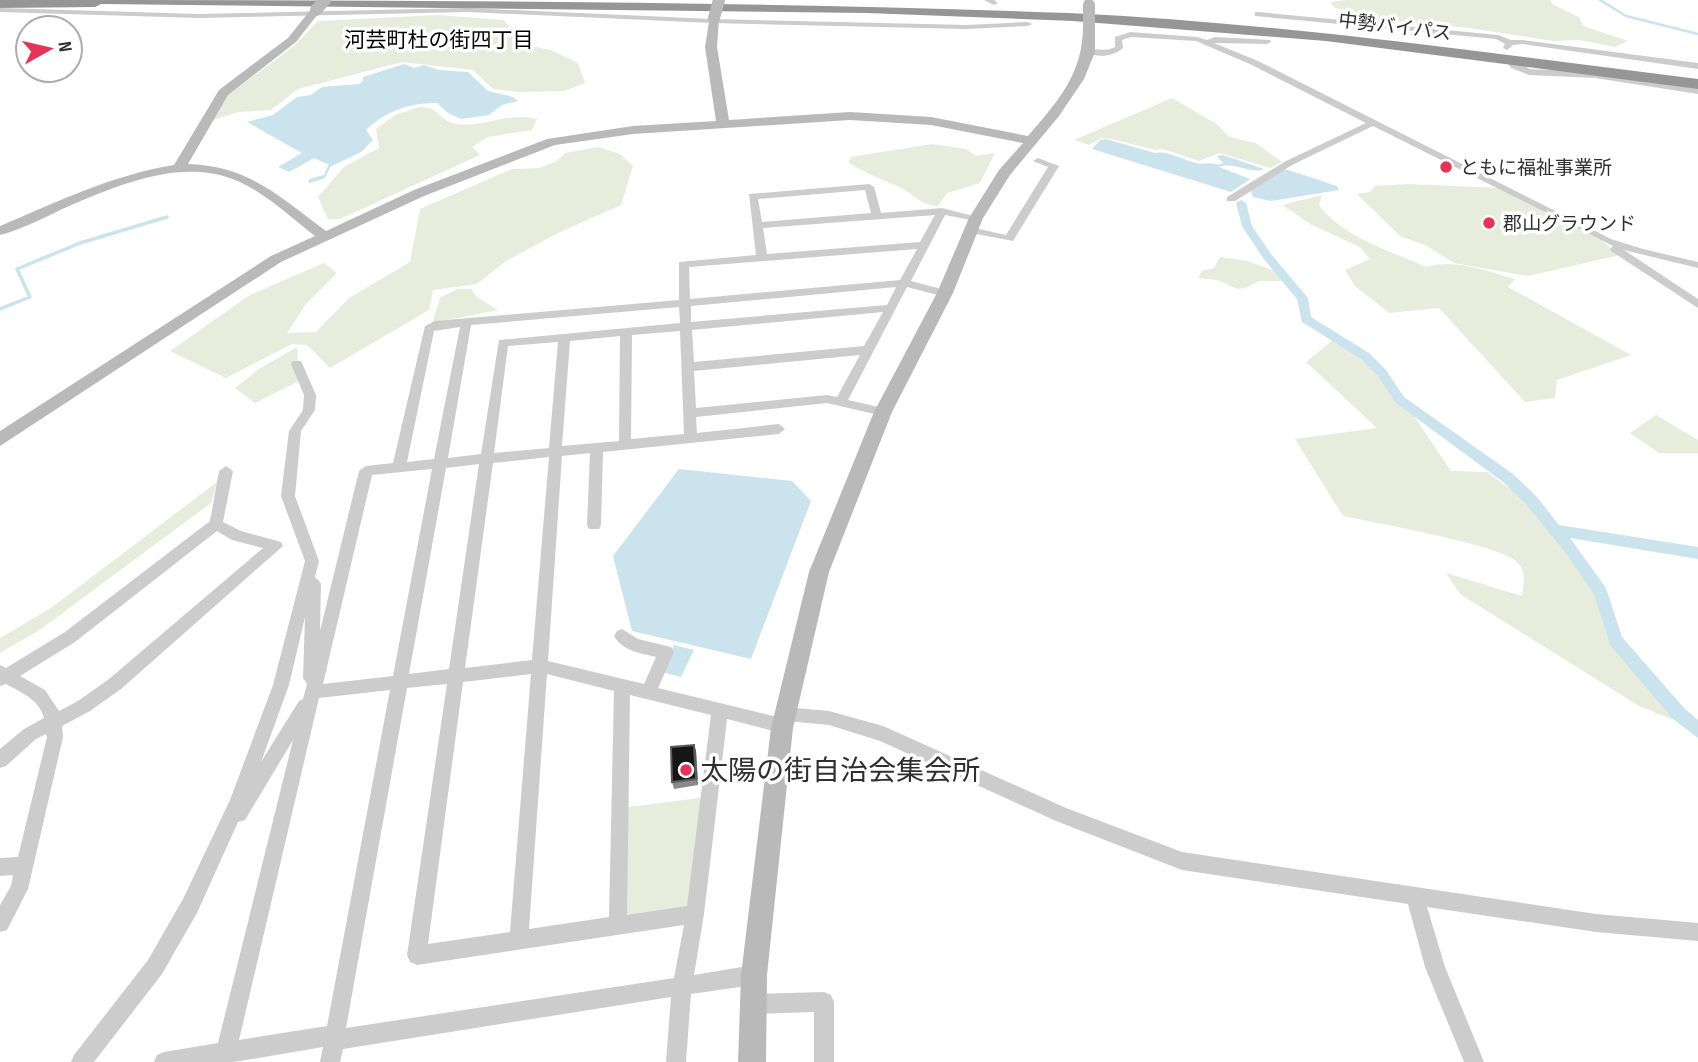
<svg xmlns="http://www.w3.org/2000/svg" width="1698" height="1062" font-family="'Sofia Sans Condensed','Noto Sans JP',sans-serif">
	<rect width="100%" height="100%" fill="#fff"/>
	<path fill="#e7ecdd" d="M1346,0H1551L1552,4L1579,17L1583,26L1628,41L1615,47L1579,40L1553,41L1469,28L1359,18L1353,11L1335,8L1330,2Z
		M438,15L504,20L521,44L551,50L578,63L585,83L565,91L519,92L493,89L473,70L402,62L298,89L271,110L238,112L213,120L228,95L294,46L318,21Z
		M1172,98L1218,125L1229,137L1256,143L1282,162L1270,168L1220,153L1199,161L1163,149L1155,150L1112,139L1102,138L1089,145L1074,140Z
		M419,107C439,106 438,119 453,123C479,130 507,111 537,119L532,130L488,137L472,147L480,155L340,219H328L318,197L344,167L379,148L376,129L395,115Z
		M932,144L966,149L976,156L995,153L980,183L947,193L938,206C917,204 916,195 899,187C881,179 865,173 849,163L850,157Z
		M598,147L620,154L633,166L621,205L558,233L506,261L477,284L433,290L429,310L330,368L307,345L292,344L226,378L170,351L250,295L324,263L337,273L306,304L287,333L316,332L349,298L410,262L420,209L512,169L539,168L557,161L565,153Z
		M1409,184L1498,188L1602,241L1620,255L1528,276L1454,263L1427,246L1400,236L1357,194L1370,192L1375,186Z
		M1322,195L1319,205C1342,237 1391,251 1426,267C1455,258 1486,271 1515,279L1508,287L1631,355L1557,380L1555,398L1525,402L1439,308L1389,313L1355,286L1345,270L1370,259L1360,247L1312,225L1282,205Z
		M1220,257L1247,261L1278,272L1282,281H1259L1246,288L1237,289L1218,280L1198,278L1202,271L1214,268Z
		M457,289H471L477,297L498,310L432,323L440,298Z
		M1334,339L1391,382L1451,471L1487,472L1525,500L1592,581L1607,637L1647,682L1674,720L1639,706L1460,594L1446,573L1522,596C1524,583 1527,571 1516,561C1496,544 1375,523 1343,516L1295,439L1377,428L1306,362Z
		M297,347L299,381L255,403L235,388L259,369Z
		M1656,415L1698,440V453H1659L1630,433Z
		M217,482L211,503L41,629L0,653V638L51,608Z
		M707,797L693,912L620,923L621,808Z"/>
	<path fill="#cae3ec" d="M404,64L414,68L424,65L439,70L468,72L488,91L513,97L518,101L502,105L489,115L461,119L448,113L437,103C409,103 386,111 366,130L373,140L361,152L332,166L314,158L289,172L278,167L302,153L247,122L273,115L297,97L311,95L322,87L359,84L363,81V77Z
		M1106,139L1155,153C1167,150 1183,160 1196,163C1204,165 1211,161 1219,165L1223,163L1217,156L1223,155L1264,169C1251,175 1235,161 1219,167L1250,179L1231,192L1092,149L1100,140Z
		M1284,169C1303,174 1318,180 1337,186L1339,190L1271,201L1253,197L1250,190Z
		M679,469L792,481L811,501L751,659L632,631L613,556Z
		M674,645L694,650L681,677L661,672Z"/>
	<g fill="none" stroke-linecap="round" stroke-linejoin="round">
		<path stroke="#cae3ec" stroke-width="2.5" d="M1600,0L1626,16L1698,34
			M316,179L324,177L330,165"/>
		<path stroke="#cae3ec" stroke-width="3.5" d="M310,181L323,177
			M0,309L30,297L17,269L80,243L167,217"/>
		<path fill="#cae3ec" fill-rule="evenodd" d="M1241,200L1246,203L1252,226L1271,254L1308,298L1311,317L1369,353L1386,370L1404,397L1513,474L1536,496L1559,525L1698,547V559L1570,538L1606,588L1622,637L1685,709L1698,720V738L1673,719L1610,645L1594,594L1565,552L1526,504L1503,482L1396,403L1378,376L1361,359L1302,322L1297,299L1263,258L1242,226L1236,203Z"/>
		<path fill="#ccc" fill-rule="evenodd" d="M984,0H994L998,3L994,5Z
			M0,8L200,14L467,8L712,19L967,25L1028,22L1032,24L1028,26L967,29L712,23L467,12L200,18L0,12Z
			M1258,12L1498,35L1511,40H1523L1698,63V69L1523,44L1513,45L1507,50L1503,48L1505,44L1496,39L1255,16V12Z
			M1130,32L1197,37L1207,40L1215,37L1270,40L1271,42L1267,44L1214,43L1258,61L1611,239L1643,249L1698,262V268L1624,250L1698,299V308L1611,251L1610,249L1613,246L1373,126L1292,165L1235,201H1227V197L1286,161L1366,123L1252,65L1196,41L1131,37L1122,40L1123,48C1113,57 1097,58 1085,52C1093,46 1105,53 1115,47V37Z
			M1510,58L1530,69L1595,72L1698,88V94L1595,78L1529,75L1511,68L1506,61Z
			M1038,158L1059,166L1013,241L966,232V228L970,227L1006,235L1048,167L1033,161Z
			M869,184L874,187L881,213L942,208L981,218L976,221L945,215L911,281L949,291L951,293L945,297L907,287L848,400L887,409L889,412L887,415L883,416L827,403L696,417L697,433L779,424L785,429L779,434L603,452L601,525L599,529H589L587,525L590,453L562,456L548,661L644,684L656,657C640,653 623,651 614,636L617,631L622,629L638,639L671,647L674,652L658,688L777,717L776,714L778,709L784,707L829,711L883,726L1066,808L1182,852L1596,914L1698,923V941L1596,932L1427,907L1445,967L1484,1062H1464L1425,967L1408,904L1182,870L1056,821L880,741L829,725L786,721L790,728L788,733L782,736L770,730L727,719L704,914L694,975L754,965L761,968L764,975L761,982L754,985L691,994L686,1062H666L671,997L343,1049L340,1062H320L323,1047L234,1062H154L157,1055L164,1052L218,1043L293,740L245,820L238,822L197,913L162,974L94,1062H71L74,1055L148,960L183,899L230,800L273,685L305,561L281,496L289,431L303,410L304,395L291,364L293,361H301L316,395L315,410L301,431L295,496L319,561L315,577L321,583L320,631L359,471L366,466L393,463L425,326L435,321L679,300V262L756,255L749,194ZM865,190L871,213L762,222L758,199ZM935,215L920,242L767,254L763,228ZM917,249L900,280L690,299L689,267ZM896,287L887,305L691,322V306ZM679,307L680,323L499,340L481,454L448,458L471,325ZM883,312L864,346L694,362L692,330ZM460,327L434,459L407,462L434,331ZM680,331L684,434L631,439L632,335ZM620,336L619,441L562,446L570,341ZM558,342L549,448L494,453L508,346ZM860,355L837,397L827,395L696,408L694,371ZM549,457L532,660L465,668L493,463ZM479,464L449,669L409,674L446,468ZM432,469L393,676L323,684L372,475ZM305,617L303,678L307,684L303,699L299,701L261,762L289,685ZM531,674L510,932L428,944L463,682ZM547,674L614,691L609,917L529,929ZM447,684L407,955L410,962L417,965L684,925L674,978L346,1028L407,688ZM390,690L327,1026L239,1040L319,698ZM630,695L711,715L687,906L627,915Z
			M226,466L233,471L223,522L241,531L281,542L283,546L121,689L90,711L62,726L63,737L28,889L7,930L0,932V905L11,886L13,875L0,876V858L18,857L47,737L46,734L36,739L6,766L0,768V749L24,729L44,718C39,699 22,693 6,684L0,686V665L6,668L65,632L210,521L219,471ZM217,531L232,540L263,548L109,679L78,701L59,711L45,690L20,676L75,642Z
			M824,992L831,995L834,1002V1062H814V1012L753,1014L746,1011L743,1004L746,997L753,994Z"/>
		<path fill="#b9b9b9" fill-rule="evenodd" d="M312,8L321,10L296,42L228,95L188,164C249,166 279,196 326,231L414,190L547,139L633,126L716,121L705,47L710,16L719,18L717,47L729,120L850,112L931,117L1028,136C1058,101 1083,74 1083,26L1089,23L1095,26V52L1084,79L1059,116L1010,175L983,218L953,293L892,412L829,572L793,728L767,975L766,1062H738L741,975L771,728L809,572L874,412L937,293L969,218L999,170L1023,143L931,125L850,120L633,134L555,145L424,196L281,262L0,446V431L271,256L315,236C290,217 265,192 235,180C181,158 119,185 69,206C47,216 24,229 0,235V226C57,202 112,175 174,165L219,90L288,38Z"/>
		<path fill="#969696" fill-rule="evenodd" d="M0,0C356,0 713,0 1069,13C1280,23 1489,53 1698,79V89L1326,41L1073,21L867,13L101,4L95,7L0,8Z"/>
		<path stroke="#b9b9b9" stroke-width="12" d="M1089,5V26
			M316,10L325,0
			M714,18L719,0"/>
	</g>
	<path fill="#8a8a8a" d="M694,745L696,751L698,785L674,789L672,782Z"/>
	<path fill="#5c5c5c" d="M694,745L696,751L698,785L696,779Z"/>
	<path fill="#161616" stroke="#5c5c5c" stroke-width="2" d="M694,745L696,779L672,782L671,747Z"/>
	<g fill="#e43458" stroke="#fff" stroke-width="2.5">
		<circle cx="1446" cy="167" r="7"/>
		<circle cx="1489" cy="223" r="7"/>
		<circle cx="686" cy="770" r="7"/>
	</g>
	<g text-anchor="middle" stroke-width="7" stroke-linejoin="round" paint-order="stroke">
		<g font-size="19" fill="#2f2f2f" stroke="#fff">
			<text transform="translate(1395 26) rotate(7)" y="7">中勢バイパス</text>
		</g>
		<g font-size="19" fill="#2f2f2f" stroke="#fff" text-anchor="start">
			<text x="1460" y="174">ともに福祉事業所</text>
			<text x="1503" y="230">郡山グラウンド</text>
		</g>
		<g font-size="21" fill="#000" stroke="#fff">
			<text x="439" y="47">河芸町杜の街四丁目</text>
		</g>
		<g font-size="28" fill="#2f2f2f" stroke="#fff" text-anchor="start">
			<text x="700" y="780">太陽の街自治会集会所</text>
		</g>
	</g>
	<g transform="translate(49 49) rotate(82)"><circle r="33" fill="#ffffff" stroke="#acacac" stroke-width="2"/>
	<path d="M0-5L12 26L0 18L-12 26Z" fill="#e43458"/>
	<text y="-10" font-size="19" font-weight="bold" text-anchor="middle" fill="#2f2f2f">N</text>
	</g>
</svg>
